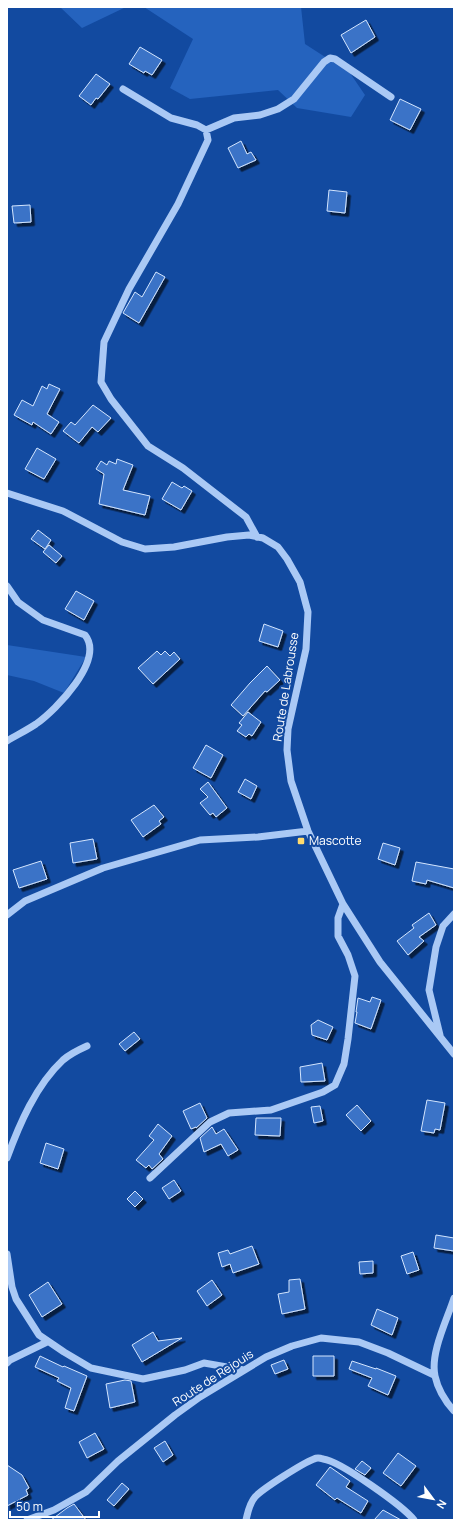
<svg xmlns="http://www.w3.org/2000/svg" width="461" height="1527" font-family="Manrope,sans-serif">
	<defs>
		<filter id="shadow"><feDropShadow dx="3.5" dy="3.5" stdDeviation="0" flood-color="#0009"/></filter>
	</defs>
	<rect width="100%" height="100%" fill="#124aa0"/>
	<path fill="#2563be" d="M60,7H126L82,28Z
		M144,7H301L305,44L350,73L365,95L351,117L297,108L278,90L190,99L170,88L193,39Z
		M7,645L86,657L64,693L34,681L7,675Z"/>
	<path fill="#3b73c7" stroke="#d3e5fe" filter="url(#shadow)" d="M366,20L375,37L351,53L341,35Z
		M140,47L162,60L152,75L145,71L144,73L129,64Z
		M96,74L110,84L98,99L96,98L91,105L79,96Z
		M400,99L421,109L410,130L390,120Z
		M241,141L247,154L251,152L256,160L238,168L228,148Z
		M329,190L347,192L345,213L327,211Z
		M30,205L31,222L14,223L12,206Z
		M156,272L165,277L139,323L123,313L135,292L142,297Z
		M49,384L60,389L47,414L59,422L51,434L33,422L32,425L14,415L22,400L33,406L42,386L47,389Z
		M93,405L111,418L98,432L92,427L79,443L63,431L71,422L75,425Z
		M37,448L56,459L44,479L25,469Z
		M117,459L133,465L123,490L150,496L145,515L99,504L104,474L96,469L101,461L107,465L109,461L116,464Z
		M172,482L182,488L184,486L192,491L181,510L162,499Z
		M38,530L51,540L45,549L31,539Z
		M49,545L62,556L56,563L43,552Z
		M76,591L94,601L84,620L65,609Z
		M264,624L283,631L278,647L259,641Z
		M157,651L161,655L165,651L170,656L174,652L180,659L153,684L138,668Z
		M267,666L280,680L267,692L265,691L243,716L231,705L250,683Z
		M248,712L261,722L252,736L249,734L246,737L237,731L242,725L239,723Z
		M206,745L223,755L211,778L193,768Z
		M245,779L257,786L251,799L238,792Z
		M208,782L227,808L216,817L213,813L210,815L200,803L208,797L200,789Z
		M154,805L164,817L159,821L161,824L143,837L131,820Z
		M93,839L97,859L73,863L70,843Z
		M383,843L400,848L395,865L378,859Z
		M41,861L47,879L19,888L13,870Z
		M416,862L454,869V888L427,880L426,884L412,881Z
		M429,913L436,925L419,937L424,941L408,955L397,941L414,928L412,925Z
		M372,997L381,1000L371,1029L355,1023L357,1012H356L358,998L370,1002Z
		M318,1020L333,1027L327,1040L312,1035L311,1025Z
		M134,1032L140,1039L125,1051L119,1044Z
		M322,1063L325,1081L301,1082L300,1067Z
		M427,1100L445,1103L440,1130L435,1129L434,1133L421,1131Z
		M200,1103L207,1118L196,1128V1127L191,1129L183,1111Z
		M357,1105L371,1121L361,1131L346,1115Z
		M320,1106L323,1121L314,1123L311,1107Z
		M256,1118H281L280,1136L255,1135Z
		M158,1124L172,1136L159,1154L163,1159L152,1169L149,1165L146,1168L136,1160L154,1140L149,1136Z
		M212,1127L216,1134L224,1129L238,1150L228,1156L221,1144L204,1152L200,1138Z
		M46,1143L64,1149L58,1169L40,1163Z
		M174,1180L181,1191L169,1199L162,1188Z
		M135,1191L143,1199L135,1207L127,1199Z
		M436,1235L454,1238V1251L434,1248Z
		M252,1246L259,1264L233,1273L230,1264L222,1267L218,1253L228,1250L230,1254Z
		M413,1252L419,1270L407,1274L401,1256Z
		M373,1261V1273L360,1274L359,1262Z
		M300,1279L305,1309L282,1314L278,1294L289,1292V1280Z
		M212,1280L222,1295L207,1306L197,1291Z
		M48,1282L62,1304L42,1317L29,1295Z
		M377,1309L398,1318L392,1335L371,1325Z
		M153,1332L158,1341L182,1338L142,1362L132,1345Z
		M40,1356L63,1367L64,1366L87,1376L74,1411L65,1408L71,1388L57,1381L59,1378L35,1367Z
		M313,1356H334V1376H313Z
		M284,1360L288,1369L275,1374L271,1365Z
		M352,1361L376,1369V1368L396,1376L388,1395L368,1386L372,1378L349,1369Z
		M125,1380L131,1381L135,1402L110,1408L106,1384Z
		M95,1433L104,1449L87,1458L79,1442Z
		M165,1441L173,1455L163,1462L154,1448Z
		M398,1453L416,1466L401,1486L383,1473Z
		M362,1461L371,1468L365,1475L355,1469Z
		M7,1465L22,1475L29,1488L26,1490L28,1495L7,1506Z
		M330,1467L350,1481L346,1487L368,1501L361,1513L337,1498L335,1500L316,1485Z
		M122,1483L129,1489L114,1506L107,1500Z
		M74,1504L86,1520H51L67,1508Z
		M383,1510L401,1520H374Z"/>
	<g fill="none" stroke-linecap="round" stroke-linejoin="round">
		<path stroke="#aac9f5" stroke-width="7" d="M123,89L171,118L197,125L206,130L208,140L178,204L129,289L104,342L101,382L111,399L148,446L183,468L246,517L257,537
			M206,130L234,118L260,115L278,109L294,99L324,62L330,58L335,59L391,97
			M7,493L63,511L122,542L145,549L174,547L227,537L249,535L263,538L278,547L287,559L300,582L308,612L306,649L288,729L287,750L291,781L308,831L343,904L380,962L454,1054
			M7,586L18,602L43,620L85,635C105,660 56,710 36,724C27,730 17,735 7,741
			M7,915L25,901L103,868L200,840L258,837L308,831
			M440,1035L429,990L436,947L443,926L454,914
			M7,1158C19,1125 36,1085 63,1060C70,1054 78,1050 87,1046
			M150,1178L210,1122L229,1113L271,1110L323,1092L335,1085L344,1064L348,1039L355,976L348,955L338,936V918L343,904
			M7,1254L12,1287L16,1299L39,1335L64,1352L91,1368L143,1379L185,1370L204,1363L244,1370
			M454,1298C447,1320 430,1353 435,1376C438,1390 445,1401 454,1411
			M7,1363L10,1360L47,1342
			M27,1520L54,1510L86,1492L118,1461L175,1415L200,1397L266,1357L292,1346L321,1338L359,1342L388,1353L434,1375
			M246,1520C248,1512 249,1504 255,1497C262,1489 303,1463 314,1459C316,1458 320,1458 323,1459C340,1461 403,1506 414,1520"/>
	</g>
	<rect fill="#ffdb6e" stroke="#124aa0" stroke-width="1.5" x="297" y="837" width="8" height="8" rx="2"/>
	<g text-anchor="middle" stroke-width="4" stroke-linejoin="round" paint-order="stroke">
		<g font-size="12" fill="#fff" stroke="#124aa0">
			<text transform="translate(286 687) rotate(-81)" y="4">Route de Labrousse</text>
			<text transform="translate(213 1378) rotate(-33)" y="4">Route de Rejouis</text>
		</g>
		<g font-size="12" fill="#fff" stroke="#124aa0" text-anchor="start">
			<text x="309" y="845">Mascotte</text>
		</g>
	</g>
	<rect width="461" height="1527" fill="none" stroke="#ffffff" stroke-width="16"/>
	<g transform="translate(433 1499) rotate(122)" stroke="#124aa0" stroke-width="3" paint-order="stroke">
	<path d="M0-3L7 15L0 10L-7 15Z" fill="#ffffff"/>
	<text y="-6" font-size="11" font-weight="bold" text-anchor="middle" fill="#ffffff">N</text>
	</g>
	<path d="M10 1511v6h89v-6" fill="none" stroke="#ffffff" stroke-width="2"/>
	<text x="16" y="1511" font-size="12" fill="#ffffff" stroke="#124aa0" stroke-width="3" paint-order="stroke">50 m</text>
</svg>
